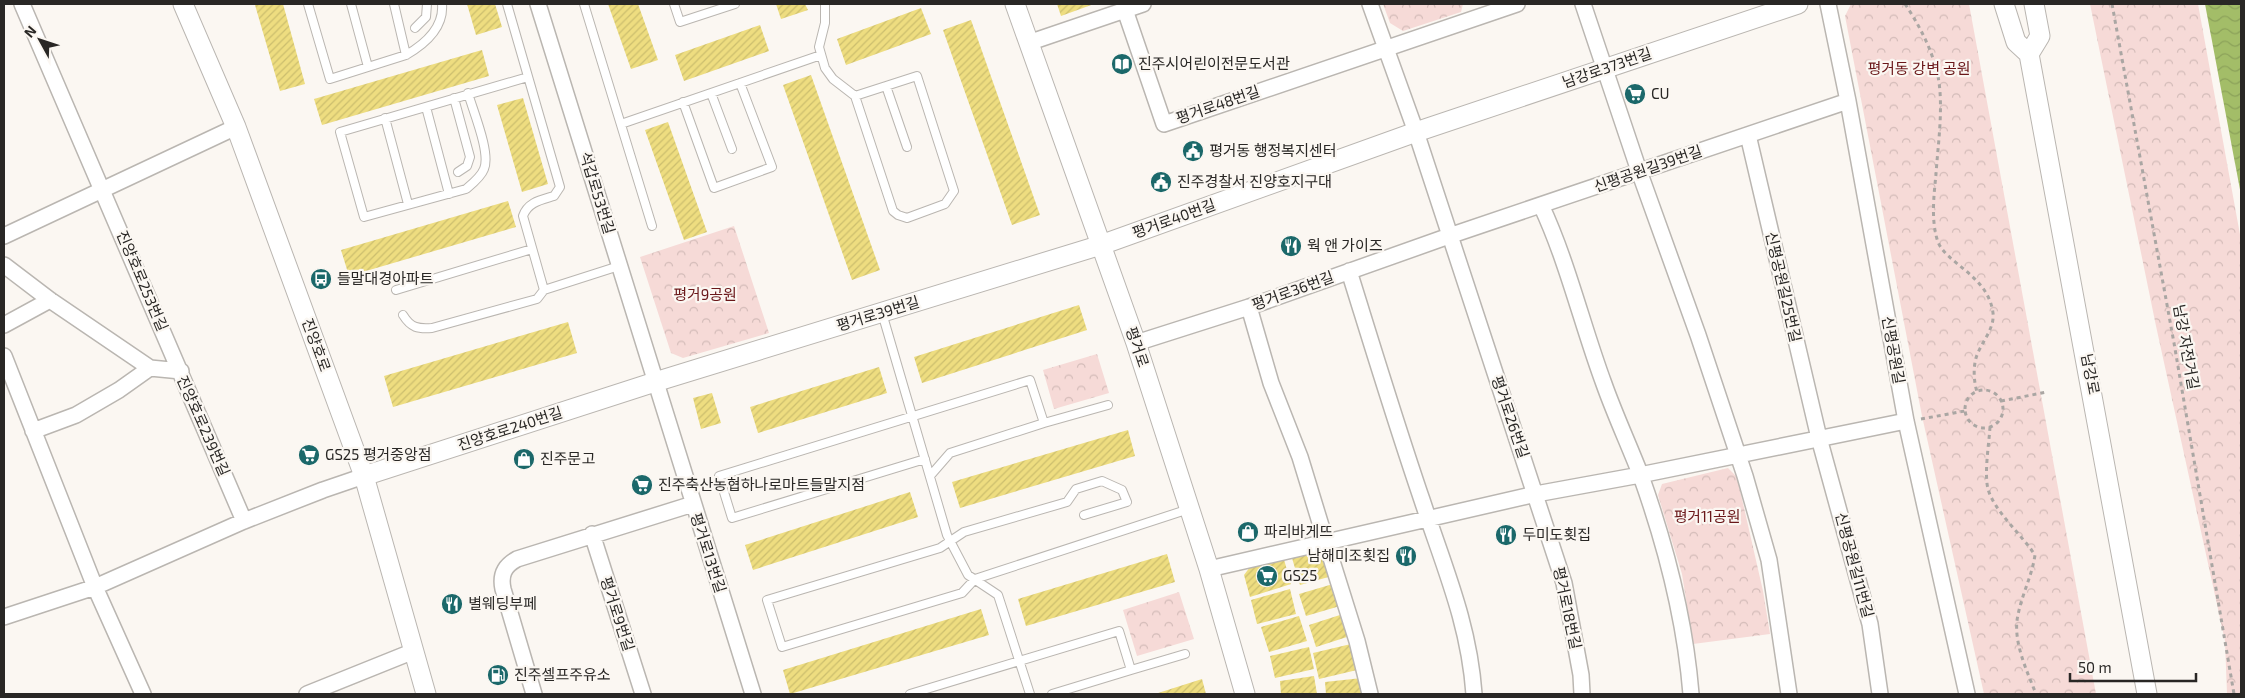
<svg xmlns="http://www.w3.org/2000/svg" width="2245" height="698" font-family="'Exo 2','Noto Sans KR',sans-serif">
	<defs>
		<pattern id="park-crowns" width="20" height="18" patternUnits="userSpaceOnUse" patternTransform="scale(1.25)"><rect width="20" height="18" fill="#f6dad7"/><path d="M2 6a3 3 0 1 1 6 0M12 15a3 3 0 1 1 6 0" fill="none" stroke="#d3bbb8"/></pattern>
		<pattern id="water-waves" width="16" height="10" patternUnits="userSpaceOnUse" patternTransform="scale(1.25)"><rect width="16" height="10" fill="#a3bd68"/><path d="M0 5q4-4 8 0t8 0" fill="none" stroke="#8ca25a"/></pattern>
		<pattern id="building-hatch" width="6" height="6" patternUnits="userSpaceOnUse" patternTransform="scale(1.25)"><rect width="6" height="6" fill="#eedd80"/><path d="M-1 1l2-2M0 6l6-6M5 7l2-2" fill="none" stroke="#ccbe6e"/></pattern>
	</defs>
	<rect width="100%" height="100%" fill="#fbf7f2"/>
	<path fill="url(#park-crowns)" d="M1383,4H1463L1461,12L1403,31L1390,23Z
		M1851,4H1969L2096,694H1984L1922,416L1845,16Z
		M2090,4H2198L2241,240V694H2227L2225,641L2156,326Z
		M734,226L769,333L683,358L671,353L640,257Z
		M1097,354L1109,393L1054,409L1043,370Z
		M1728,468L1737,477L1763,591L1770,634L1693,644L1682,574L1658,495L1662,484Z
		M1179,592L1194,639L1137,656L1123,610Z"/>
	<path fill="url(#water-waves)" d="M2205,4H2241V195Z"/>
	<path fill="url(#building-hatch)" d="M259,4H283L305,84L280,91L255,5Z
		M467,4H495L502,27L476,35Z
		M608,4H638L658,60L631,69Z
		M776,4H805L808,10L781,19Z
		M1057,4H1094L1061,16Z
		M921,8L931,34L846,65L837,39Z
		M971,20L1040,215L1012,225L943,30Z
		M760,25L769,51L684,81L675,55Z
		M482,50L489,76L322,125L314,99Z
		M811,75L880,270L852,280L783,85Z
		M523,98L548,184L522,192L497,105Z
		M668,122L707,232L684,240L645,130Z
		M508,201L516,227L349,276L341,250Z
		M1079,305L1087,330L922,383L914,357Z
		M568,322L577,353L393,407L384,376Z
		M879,367L887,393L758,433L750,407Z
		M712,393L721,423L701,429L693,398Z
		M1128,430L1135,456L960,508L952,482Z
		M910,492L918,517L753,570L745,545Z
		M1319,551L1326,554L1332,576L1300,585L1292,558Z
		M1167,554L1175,582L1026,626L1018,599Z
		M1283,556L1291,584L1250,597L1244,575L1250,567Z
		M1333,584L1340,606L1306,616L1299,594Z
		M1290,589L1296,614L1257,624L1251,600Z
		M981,609L989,635L790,694L783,670Z
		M1343,614L1350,636L1316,647L1309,625Z
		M1299,616L1307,641L1269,652L1261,627Z
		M1351,644L1357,670L1319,679L1313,653Z
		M1309,647L1314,669L1275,678L1270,656Z
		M1314,676L1317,694H1281L1280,681Z
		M1362,678L1364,694H1326L1325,682Z
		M1202,679L1206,694H1155Z"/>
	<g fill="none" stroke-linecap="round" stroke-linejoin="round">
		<g stroke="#bab6b1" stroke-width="10">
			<path id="service" d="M308,4L330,79L406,55C425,44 444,27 442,4
				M351,4L368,67
				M394,4L406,55
				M507,4L560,187L554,196C541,200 528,202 523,216L544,290
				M584,4L652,226
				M674,4L680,22L735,4
				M825,4V23L819,47L825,68L833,79L855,96L893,211L898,215L907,218L945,204L954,191L917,76L855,96
				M415,28L426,17L427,4
				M886,86L907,147
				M468,93C473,111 491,153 484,169C481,177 472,184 466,189L364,217L340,132L528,77
				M711,93L732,149
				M454,98L470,157L467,166L458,172
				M683,102L714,188L772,167L740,83
				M426,107L449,194
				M385,118L408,204
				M621,124L821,55
				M396,290L532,249
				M882,313L947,535L968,575L998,595L1030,694
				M403,315C411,328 418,329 432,328L537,299L544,290L619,266
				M1044,423L1108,405
				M925,459L732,518L719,476L1030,380L1044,423L950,453L930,476
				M1084,515L1127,502L1122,490L1102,481L1076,489L1067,502L964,532L940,548L767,600L782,647L962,593L975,579L1189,509
				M1131,670L1185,654
				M910,694L1119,631L1131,670L1052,694"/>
		</g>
		<g stroke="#bab6b1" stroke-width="18">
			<path id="minor" d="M22,4L244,521
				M538,4L753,694
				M1370,4L1416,132L1564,583L1581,675L1582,694
				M1583,4L1639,171L1698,335L1745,476L1769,560L1789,694
				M1828,4L1848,101L1906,421L1967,694
				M1125,10L1164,124L1517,4
				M1028,43L1143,4
				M1748,135L1819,438L1870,624L1880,694
				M1541,205C1568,263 1582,325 1604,384C1615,415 1629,445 1641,476C1666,546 1685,620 1691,694
				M4,236L236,127
				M4,265L50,300L150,368
				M1349,271C1373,348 1396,424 1422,500C1444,567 1469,623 1474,694
				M1249,307L1271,383L1300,457L1326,542L1357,641L1370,694
				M4,325L50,300
				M1136,343L1249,307L1449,236L1848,101
				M4,356L95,587L143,694
				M33,431L76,415L119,390L150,368L181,371
				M592,534L643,694
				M1209,569L1536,494L1640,475L1906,421
				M4,617L95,587L244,521L323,490L364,476
				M307,694L414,651
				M534,694L503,589C500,575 504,566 517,559L693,504"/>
		</g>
		<g stroke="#bab6b1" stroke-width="21">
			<path id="tertiary" d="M183,4L236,127L364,476L426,694
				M1015,4L1136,343L1209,569L1245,694
				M2004,4L2016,42L2029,54L2147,694
				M2029,54L2040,36L2034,4
				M364,476L655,382L1101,245L1416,132L1798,4"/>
		</g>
		<path stroke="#aaa6a3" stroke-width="3" stroke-dasharray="4 4" stroke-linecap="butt" d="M1905,4C1918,23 1930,46 1936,68C1945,99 1938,143 1936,174C1934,195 1931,218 1937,239C1943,263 1988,274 1993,313C1995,329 1980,344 1976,358C1973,369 1974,382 1977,392
			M2112,4L2174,343L2234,694
			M1965 409a19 19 0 1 1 38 0a19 19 0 1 1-38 0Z
			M2001,401L2047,392
			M1921,419L1965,411
			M1990,427C1989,444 1984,473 1988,489C1994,511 2022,535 2035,555C2032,576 2022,594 2018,615C2012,640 2027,671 2036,694"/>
		<use href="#service" stroke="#fff" stroke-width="8"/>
		<use href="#minor" stroke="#fff" stroke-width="15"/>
		<use href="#tertiary" stroke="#fff" stroke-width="19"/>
	</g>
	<defs>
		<g id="library-disc" transform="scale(1.125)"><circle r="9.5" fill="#1b686a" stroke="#fbf7f2"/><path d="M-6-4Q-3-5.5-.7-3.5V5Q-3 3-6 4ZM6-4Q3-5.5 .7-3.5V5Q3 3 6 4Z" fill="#fff"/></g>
		<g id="supermarket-disc" transform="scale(1.125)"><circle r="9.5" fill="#1b686a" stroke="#fbf7f2"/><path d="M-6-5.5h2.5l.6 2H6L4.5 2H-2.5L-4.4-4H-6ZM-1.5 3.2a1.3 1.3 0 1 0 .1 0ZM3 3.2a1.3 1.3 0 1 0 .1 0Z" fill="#fff"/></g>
		<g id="civic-disc" transform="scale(1.125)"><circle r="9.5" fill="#1b686a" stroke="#fbf7f2"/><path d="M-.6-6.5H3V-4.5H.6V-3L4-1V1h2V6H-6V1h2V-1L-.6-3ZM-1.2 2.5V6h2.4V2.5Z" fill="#fff"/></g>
		<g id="restaurant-disc" transform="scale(1.125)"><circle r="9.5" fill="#1b686a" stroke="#fbf7f2"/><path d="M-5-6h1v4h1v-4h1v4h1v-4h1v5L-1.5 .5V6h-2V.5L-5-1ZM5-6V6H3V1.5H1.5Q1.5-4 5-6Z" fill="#fff"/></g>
		<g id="bus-disc" transform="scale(1.125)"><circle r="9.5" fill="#1b686a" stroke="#fbf7f2"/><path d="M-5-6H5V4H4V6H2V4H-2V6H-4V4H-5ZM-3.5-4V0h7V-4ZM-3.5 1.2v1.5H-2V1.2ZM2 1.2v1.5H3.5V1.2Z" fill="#fff"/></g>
		<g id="shop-disc" transform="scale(1.125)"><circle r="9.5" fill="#1b686a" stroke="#fbf7f2"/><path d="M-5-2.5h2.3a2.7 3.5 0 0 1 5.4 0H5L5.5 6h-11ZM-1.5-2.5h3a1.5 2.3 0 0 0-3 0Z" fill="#fff"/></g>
		<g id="fuel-disc" transform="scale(1.125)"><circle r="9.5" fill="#1b686a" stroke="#fbf7f2"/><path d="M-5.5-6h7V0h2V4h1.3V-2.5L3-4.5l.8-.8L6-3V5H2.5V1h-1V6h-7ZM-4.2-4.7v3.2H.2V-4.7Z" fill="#fff"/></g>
	</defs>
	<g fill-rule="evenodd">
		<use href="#library-disc" x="1122" y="64"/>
		<use href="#supermarket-disc" x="1635" y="94"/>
		<use href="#civic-disc" x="1193" y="151"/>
		<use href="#civic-disc" x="1161" y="182"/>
		<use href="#restaurant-disc" x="1291" y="246"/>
		<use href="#bus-disc" x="321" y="279"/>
		<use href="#supermarket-disc" x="309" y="455"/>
		<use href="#shop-disc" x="524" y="459"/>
		<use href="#supermarket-disc" x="642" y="485"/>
		<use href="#shop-disc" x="1248" y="532"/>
		<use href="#restaurant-disc" x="1506" y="535"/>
		<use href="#restaurant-disc" x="1406" y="556"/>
		<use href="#supermarket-disc" x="1267" y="576"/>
		<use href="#restaurant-disc" x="452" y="604"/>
		<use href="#fuel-disc" x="498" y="675"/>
	</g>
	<g text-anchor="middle" stroke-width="4.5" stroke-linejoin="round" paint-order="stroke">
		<g font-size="15" fill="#292725" stroke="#fbf7f2" text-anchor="start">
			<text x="1138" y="69">진주시어린이전문도서관</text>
			<text x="1651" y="99">CU</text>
			<text x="1209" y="156">평거동 행정복지센터</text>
			<text x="1177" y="187">진주경찰서 진양호지구대</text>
			<text x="1307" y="251">웍 앤 가이즈</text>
			<text x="337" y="284">들말대경아파트</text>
			<text x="325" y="460">GS25 평거중앙점</text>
			<text x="540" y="464">진주문고</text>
			<text x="658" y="490">진주축산농협하나로마트들말지점</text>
			<text x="1264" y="537">파리바게뜨</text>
			<text x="1522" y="540">두미도횟집</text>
			<text x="1390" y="561" text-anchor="end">남해미조횟집</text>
			<text x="1283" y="581">GS25</text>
			<text x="468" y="609">별웨딩부페</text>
			<text x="514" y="680">진주셀프주유소</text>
		</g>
		<g font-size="15" fill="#292725" stroke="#fbf7f2">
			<text transform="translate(1607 68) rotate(-19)" y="5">남강로373번길</text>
			<text transform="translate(1218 105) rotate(-19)" y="5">평거로48번길</text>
			<text transform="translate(1648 169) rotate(-19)" y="5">신평공원길39번길</text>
			<text transform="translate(597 193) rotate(73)" y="5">석갑로53번길</text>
			<text transform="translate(1174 219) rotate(-20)" y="5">평거로40번길</text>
			<text transform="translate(142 281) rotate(67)" y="5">진양호로253번길</text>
			<text transform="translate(1783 287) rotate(77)" y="5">신평공원길25번길</text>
			<text transform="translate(1293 291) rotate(-20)" y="5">평거로36번길</text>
			<text transform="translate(878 314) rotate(-17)" y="5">평거로39번길</text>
			<text transform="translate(316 345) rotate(70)" y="5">진양호로</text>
			<text transform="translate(1137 347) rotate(71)" y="5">평거로</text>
			<text transform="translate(2186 347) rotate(80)" y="5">남강 자전거길</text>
			<text transform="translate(1893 350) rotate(80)" y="5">신평공원길</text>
			<text transform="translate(2090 374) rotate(79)" y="5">남강로</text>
			<text transform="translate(1510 417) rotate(71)" y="5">평거로26번길</text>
			<text transform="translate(203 426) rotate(66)" y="5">진양호로239번길</text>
			<text transform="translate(510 429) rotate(-18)" y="5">진양호로240번길</text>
			<text transform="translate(708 553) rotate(72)" y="5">평거로13번길</text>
			<text transform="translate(1854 565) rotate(75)" y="5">신평공원길11번길</text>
			<text transform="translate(1567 608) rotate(78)" y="5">평거로18번길</text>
			<text transform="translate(617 614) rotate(72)" y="5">평거로9번길</text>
		</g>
		<g font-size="15" fill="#6a1719" stroke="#fbf7f2">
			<text x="1919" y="74">평거동 강변 공원</text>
			<text x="705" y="300">평거9공원</text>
			<text x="1707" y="522">평거11공원</text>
		</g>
	</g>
	<rect width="2245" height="698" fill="none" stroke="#292725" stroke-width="10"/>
	<g transform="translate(40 40) rotate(310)" stroke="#fbf7f2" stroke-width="4" paint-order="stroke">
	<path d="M0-4L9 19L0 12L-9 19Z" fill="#292725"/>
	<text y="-8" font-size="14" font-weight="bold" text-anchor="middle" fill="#292725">N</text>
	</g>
	<path d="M2070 673v8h126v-8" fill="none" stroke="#292725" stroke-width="2.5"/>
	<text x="2078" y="673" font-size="15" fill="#292725" stroke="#fbf7f2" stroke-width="4" paint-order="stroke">50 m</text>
</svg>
